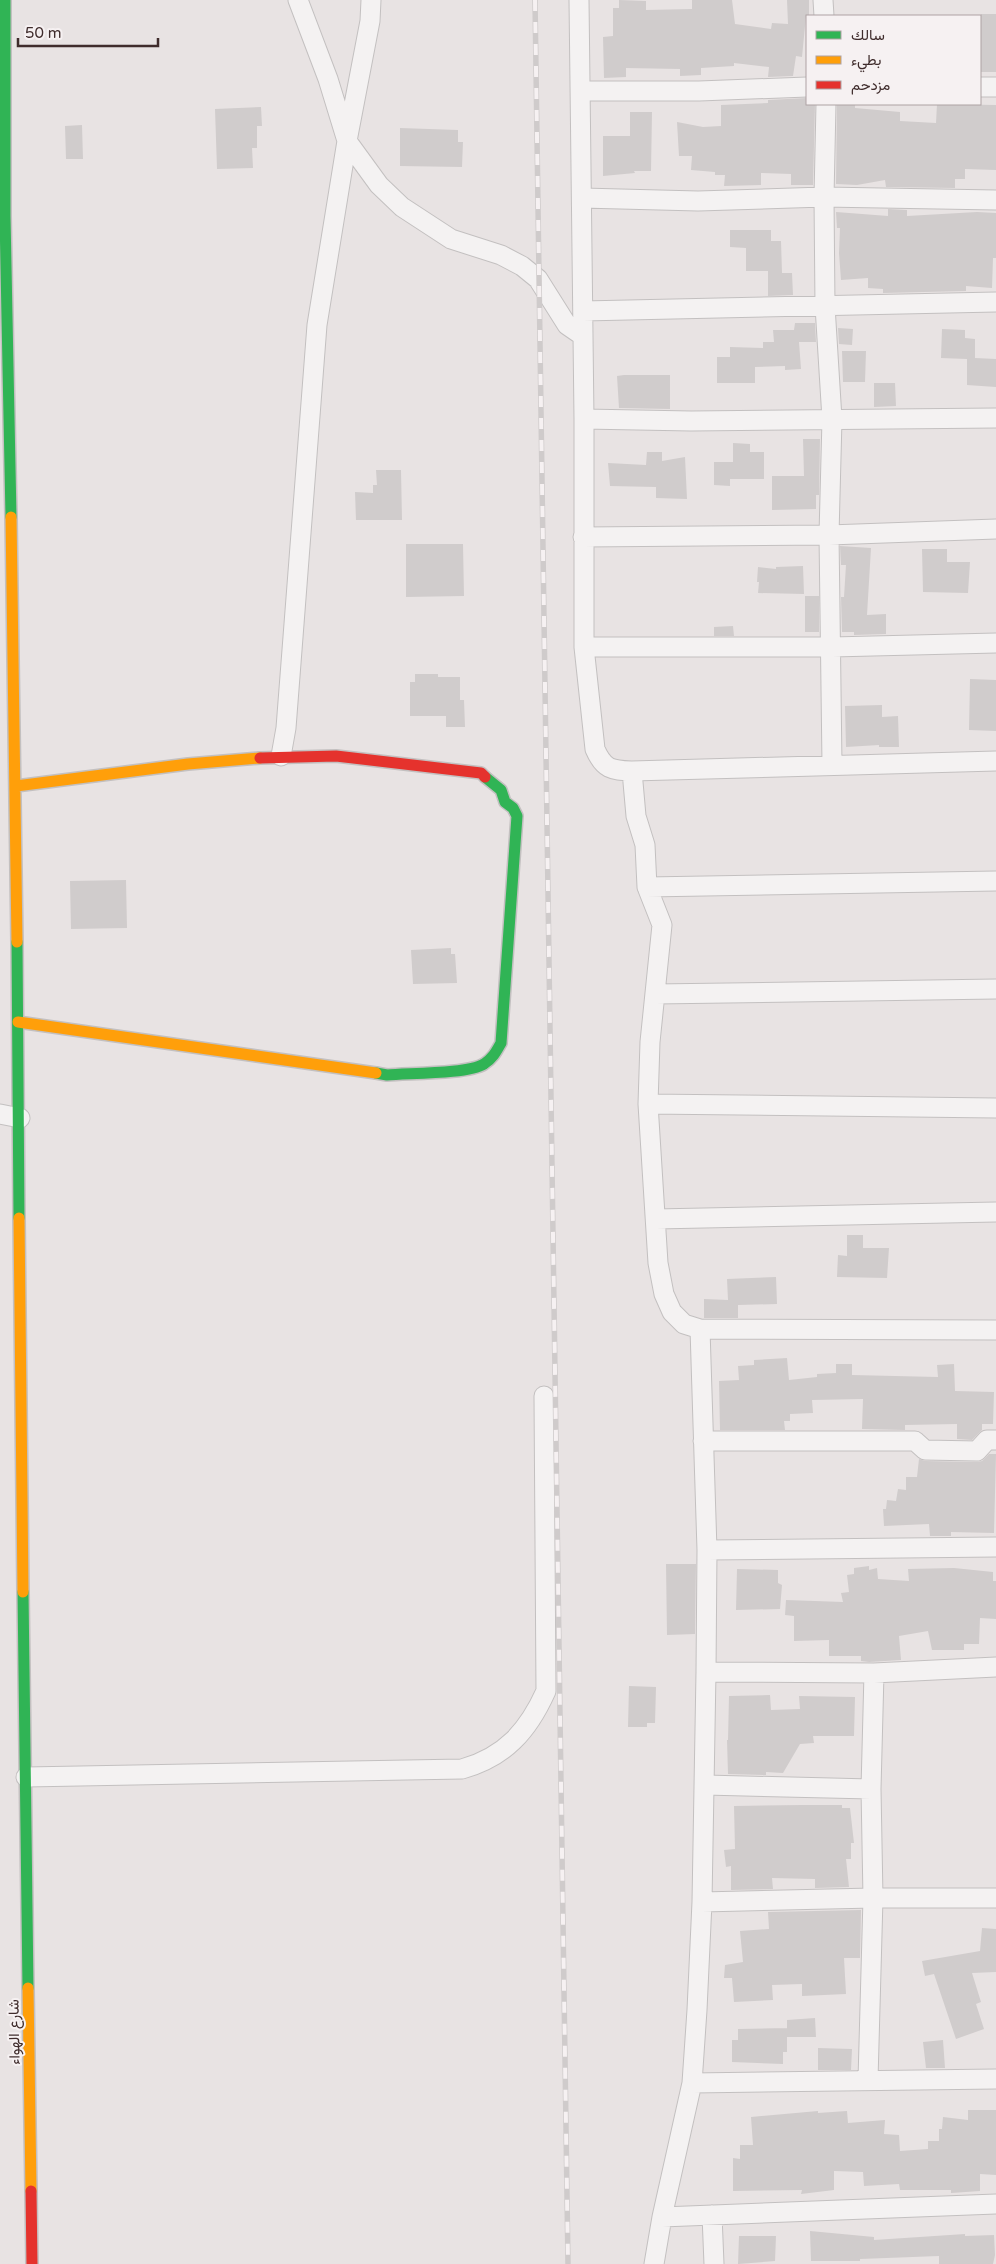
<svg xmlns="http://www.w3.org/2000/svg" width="996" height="2264" font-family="'Varela Round',Vazirmatn,sans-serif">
	<rect width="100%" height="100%" fill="#e8e3e3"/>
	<path fill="#d0cccc" d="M619,0L646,1V10L692,9V0H732L735,24L771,29L772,23L788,24L787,0H809V16H806L802,57L796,56L793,76L768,77L769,67L734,63V66L701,68V75L680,76V69L626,68V77L604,78L603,37L613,36V8H619Z
		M981,14H996V72H980Z
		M807,98V104H815L813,185H791V174L761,173V185L724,186L725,175H715V172L691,170L692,156H679L677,122L703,127L721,126V105L768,103V100Z
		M837,104H855V108L900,112V121L936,123L937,104L996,105V170L965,169V179H955V188L886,187L885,180L857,185L836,184Z
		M261,107L262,126H257V148H252L253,168L217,169L215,109Z
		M630,112H652L651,171H634L635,173L603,176V136H630Z
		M82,125L83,159H66L65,126Z
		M400,128L458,130V142H463L462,167L400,166Z
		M888,209L907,210V216L977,212L996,213V258H993L992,288L966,286V291L883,293V289L868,288V278L841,280L839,253L840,228H837L836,212L888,216Z
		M730,230H771V241H781L782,273H792L793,295L768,296V271H746V248L730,247Z
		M795,323H815L816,342H799L801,369L785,370V366L755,367V383H717V357H730V347L763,348V342H774L773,330H794Z
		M838,328L853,329L852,345L839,344Z
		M942,329L965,330V338L975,339V358L996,359V387L967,385V359L941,358Z
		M842,351H866L865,382H843Z
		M624,375H670V409L619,408L617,376Z
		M874,383H895L896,406L874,407Z
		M803,439H820L819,495H816V509L772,510V476H804Z
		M733,443L750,444V452H764V479H730V486L714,485V462H733Z
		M647,452H662V461L685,457L687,499L656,498V487L610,486L608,463L646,465Z
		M376,470H401L402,520H356L355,492L373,493V485H377Z
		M406,544H463L464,596L406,597Z
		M840,546L871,548L867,615L886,614V634L854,635V632H842L841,597H844L846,565H841Z
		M922,549H947V562H970L968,593L923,592Z
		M803,566L804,594L758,593L759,582H757L758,567L776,569V567Z
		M805,596H819V632H805Z
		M733,626L734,636H714V627Z
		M415,674H438V677H460V700H464L465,727H446V716H410V682H415Z
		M970,679L996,680V731L969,730Z
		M882,705V717L898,716L899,747H879V745L846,747L845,706Z
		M126,880L127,928L71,929L70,881Z
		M451,948V954H455L457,983L413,984L411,950Z
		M847,1235H863V1248H889L887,1278L837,1277L838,1255L847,1256Z
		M776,1277L777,1304L738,1305V1318H704V1299L728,1300L727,1279Z
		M787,1358L789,1380L817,1377V1374L836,1373V1364H852V1375L938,1377L937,1365L954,1364L955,1391L994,1392L993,1424H982V1430L972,1440L957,1439V1424L905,1425V1430L862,1429L863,1399L812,1400L813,1413L790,1414V1421H784L785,1430H720L719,1381L739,1380L738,1366L754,1365V1360Z
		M989,1454H996L994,1533L951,1532V1536H930L929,1524L884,1526L883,1509H886L887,1500L896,1501L898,1489L906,1490V1477H917L919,1459L925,1461L977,1462L982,1461Z
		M666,1564H696L695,1634L667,1635Z
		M869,1566V1570L877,1568L878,1579L909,1581L908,1569L954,1568L993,1572V1581H996V1619L980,1618L979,1644H964V1650H932L928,1631L899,1636L901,1660L869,1662L861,1661V1656H829V1640L794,1641V1616L785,1615L786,1600L843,1602L841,1593L849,1592L847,1575L854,1574V1568Z
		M737,1569L778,1570V1583L782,1585L780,1609L736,1610Z
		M629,1686L656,1687L655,1723H647V1727H628Z
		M770,1695L771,1710L800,1709L799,1696L855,1697L854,1736H813L814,1743L800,1744L783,1773L766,1772V1775L728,1774L727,1740H728L729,1696Z
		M803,1805H842V1808H850L854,1843H851V1859H846L849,1887L815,1888V1879L772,1878L773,1889L731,1890V1866L726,1867L724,1850L735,1849L734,1806Z
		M861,1910L860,1958H844L846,1994L802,1996V1984L772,1985L773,2000L734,2002L732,1978H724L725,1965L743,1962L740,1931L769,1929L768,1912Z
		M982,1928L996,1929V1972L972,1973L981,2002L976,2004L984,2029L956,2039L934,1974L925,1976L922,1961L980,1951Z
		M815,2018L816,2037H787V2020Z
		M787,2028V2052H783V2064L732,2062V2040H738V2029Z
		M943,2040L945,2068H926L923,2042Z
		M818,2048L852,2049L851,2070H818Z
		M968,2110H996V2175L980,2174V2191L951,2193V2190H900L899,2184L864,2186L863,2172L834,2171V2190L801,2194L802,2190L733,2191V2158L740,2159V2145H753L751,2117L818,2111V2113L847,2111L848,2123L885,2120L884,2134L899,2135L900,2151L928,2149V2141H939V2129H942L943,2117L968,2120Z
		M810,2231L874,2237V2240L965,2234V2236L994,2235L995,2255L993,2264H939V2256L860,2259V2261H811Z
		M739,2236H776L775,2261L738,2264Z"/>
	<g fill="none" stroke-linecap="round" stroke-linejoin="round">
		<g stroke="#c3c0c0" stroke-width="21">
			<path id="street" d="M298,0L328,79L347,141L379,185L402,207L451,239L501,255L522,266L538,279L567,325L583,336
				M579,0L584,419V647L595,749C604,770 612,770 632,771L996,761
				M823,0L824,16
				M980,87H996
				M580,91H699L807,87
				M826,104L824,197L825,306L832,419L829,535L832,765
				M582,198L698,201L824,197L996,200
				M583,311L996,302
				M584,419L691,421L996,418
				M583,537L829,535L996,529
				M584,647H832L996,643
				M281,756L286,728L317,325L347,141L370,21L371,0
				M632,771L636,816L645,845L647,887L662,925L650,1042L648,1104L658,1263L664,1294L672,1312L684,1324L700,1329L996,1330
				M647,887L996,881
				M655,994L996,989
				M648,1104L996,1108
				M0,1114L20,1118
				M656,1219L996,1212
				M703,1441H915L925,1450L977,1451L987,1440H996
				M707,1550L996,1547
				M706,1672L874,1673L996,1667
				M26,1777L462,1769C505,1757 528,1731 546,1691L544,1396
				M705,1785L871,1789
				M702,1902L873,1898H996
				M868,2080L873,1898L871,1789L874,1673
				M692,2083L996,2079
				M712,2215L714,2264
				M662,2217L996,2204
				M654,2264L662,2217L692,2083L697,2010L702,1902L706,1672L707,1550L700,1329"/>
		</g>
		<g stroke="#c3c0c0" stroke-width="14">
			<path id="fast" d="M5,0V216L11,517
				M17,942L19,1218
				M376,1073L387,1075C409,1073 468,1074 484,1064C493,1058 496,1052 501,1043L517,816L513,808L505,802L501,790L485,777
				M23,1592L28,1988"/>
		</g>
		<g stroke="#c3c0c0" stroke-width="14">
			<path id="slow" d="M11,517L17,942
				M16,786L188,764L260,758
				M18,1022L376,1073
				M19,1218L23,1592
				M28,1988L31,2191"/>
		</g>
		<g stroke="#c3c0c0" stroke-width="14">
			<path id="jam" d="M260,758L336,756L481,773L485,777
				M31,2191L32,2264"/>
		</g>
		<use href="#street" stroke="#f4f2f2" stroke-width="19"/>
		<use href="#fast" stroke="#30b455" stroke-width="11"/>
		<use href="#slow" stroke="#ff9f0a" stroke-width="11"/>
		<use href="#jam" stroke="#e5322d" stroke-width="11"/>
		<g stroke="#cfcbcb" stroke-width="5.5">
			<path id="rail" d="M535,0L568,2264"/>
		</g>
		<use href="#rail" stroke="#f6f1f2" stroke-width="4" stroke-dasharray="11" stroke-linecap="butt"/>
	</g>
	<g text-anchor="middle" stroke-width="4" stroke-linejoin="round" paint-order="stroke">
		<g font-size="15" fill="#3f2c2c" stroke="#f6f1f2">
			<text transform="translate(14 2032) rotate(-91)" y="5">شارع الهواء</text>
		</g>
	</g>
	<rect x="806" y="15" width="175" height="90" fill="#f6f1f2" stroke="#ada2a3"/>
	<rect x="816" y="31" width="25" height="8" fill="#30b455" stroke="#ada2a3"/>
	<text x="851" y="40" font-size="15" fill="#3f2c2c">سالك</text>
	<rect x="816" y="56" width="25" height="8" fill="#ff9f0a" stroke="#ada2a3"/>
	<text x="851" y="65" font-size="15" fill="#3f2c2c">بطيء</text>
	<rect x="816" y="81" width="25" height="8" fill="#e5322d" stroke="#ada2a3"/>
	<text x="851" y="90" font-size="15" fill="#3f2c2c">مزدحم</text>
	<path d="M18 38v8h140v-8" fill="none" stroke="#3f2c2c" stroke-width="2.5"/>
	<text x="25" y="38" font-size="15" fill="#3f2c2c" stroke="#f6f1f2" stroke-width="4" paint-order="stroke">50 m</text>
</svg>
